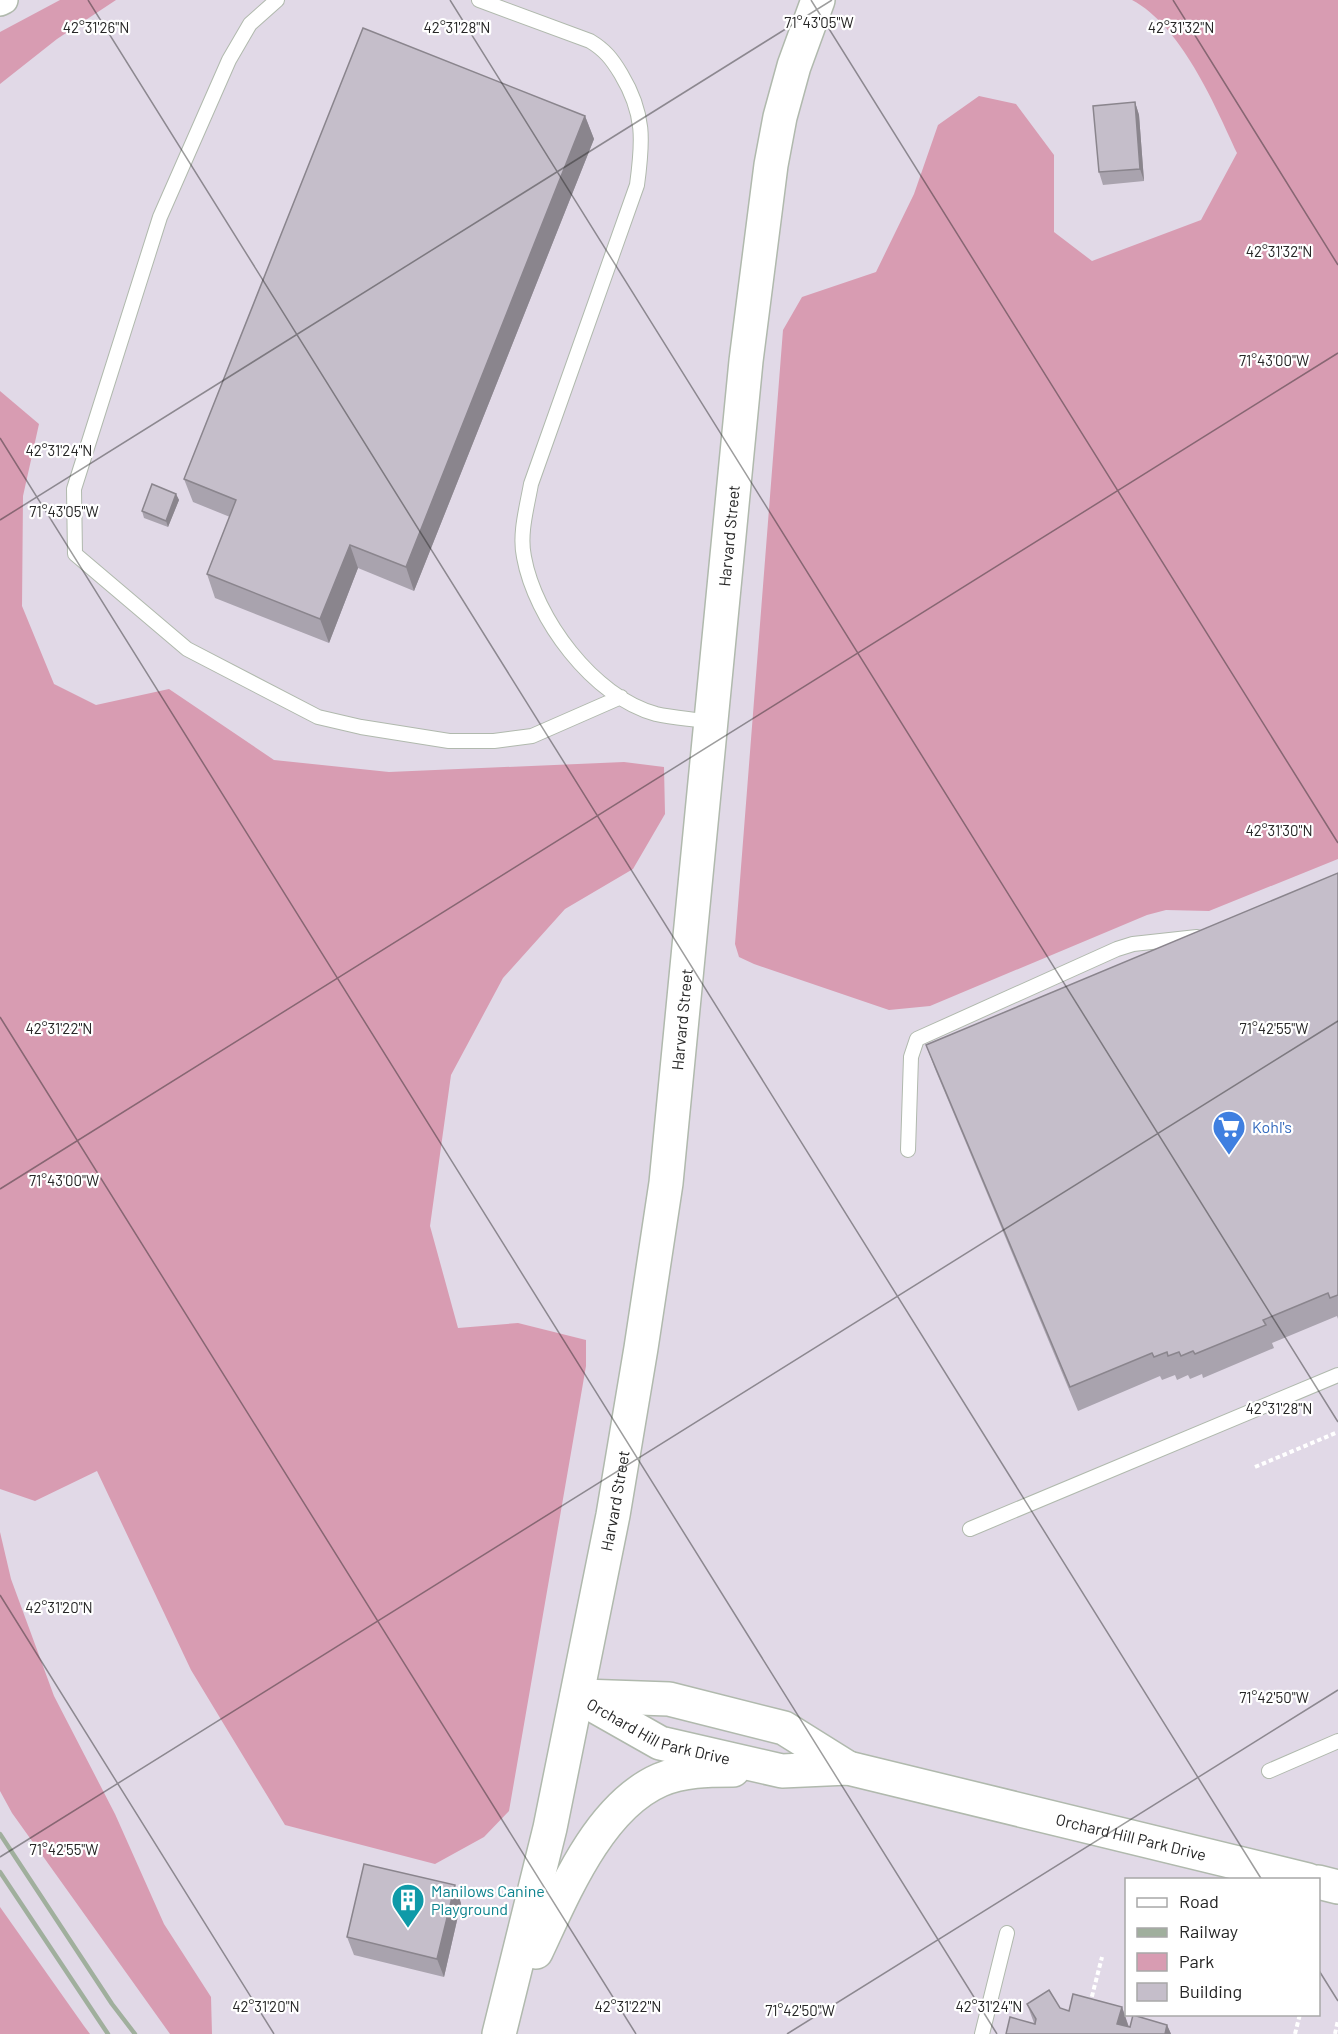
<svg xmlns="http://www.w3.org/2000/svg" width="1338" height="2034" font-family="Barlow,sans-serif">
	<rect width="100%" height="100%" fill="#e1d9e7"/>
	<path fill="#d89cb2" d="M60,0H116L57,39L0,84V32Z
		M1132,0H1338V859L1209,911L1166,910L1147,915L930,1006L889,1010L754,964L739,957L735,944L783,330L802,297L876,272L914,194L938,125L979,96L1016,104L1054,155V232L1092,261L1201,220L1237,153C1214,103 1181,26 1132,0Z
		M0,391L39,424L23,496L22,606L54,684L96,705L169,689L274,760L389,772L624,762L664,767L665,814L633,869L565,909L503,978L451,1075L430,1226L458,1328L518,1323L586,1340V1366L509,1811L484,1837L435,1864L285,1825L191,1670L97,1471L35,1501L0,1489Z
		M0,1532L11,1579L54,1696L115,1814L164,1924L211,1997L212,2034H170L12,1813L0,1791Z
		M0,1907L84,2026L90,2034H0Z"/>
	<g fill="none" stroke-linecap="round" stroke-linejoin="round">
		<g stroke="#b0b9ad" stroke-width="16">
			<path id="lane" d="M277,0L250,24L229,60L160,217L74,489L75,554L187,649L318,717L361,727L449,741H494L532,736L621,697
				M479,0L590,41C605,50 612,59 621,74C645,114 643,141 637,185L531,484C527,507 519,534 524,557C535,618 593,697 656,714C674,718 693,719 710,722
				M908,1150L911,1057L917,1039L1117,949L1133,944L1197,937
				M970,1529L1338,1375
				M1269,1771L1338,1741
				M982,2034L1007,1933"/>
		</g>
		<g stroke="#b0b9ad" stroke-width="30">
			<path id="street" d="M0,2L4,0"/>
		</g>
		<g stroke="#b0b9ad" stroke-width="36">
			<g id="secondary">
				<path id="s1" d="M577,1696L660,1743L782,1771L848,1768L1308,1880"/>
				<path d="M582,1696L669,1699L784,1728L848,1768"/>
				<path d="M1318,1882L1338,1887"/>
				<path d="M536,1952C563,1895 598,1807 660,1780C683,1770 708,1770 733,1770"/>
				<path id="s2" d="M499,2034L550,1828L613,1515L641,1348L666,1183L746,361L771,165L780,117L794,66L818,0"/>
			</g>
		</g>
		<path stroke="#fff" stroke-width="4" stroke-dasharray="4.5 3" stroke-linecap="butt" d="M1255,1467L1338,1432
			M1090,2004L1102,1957
			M1295,2034L1300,2014
			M1335,2034L1338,2020"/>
		<use href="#lane" stroke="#fff" stroke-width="14"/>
		<use href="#street" stroke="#fff" stroke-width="27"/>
		<use href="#secondary" stroke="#fff" stroke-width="33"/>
		<path stroke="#a0af9d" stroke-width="4.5" d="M0,1834L112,2004L135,2034
			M0,1872L108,2034"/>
	</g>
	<path fill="#a9a3ae" d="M1135,102L1139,115L1144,181L1103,185L1099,172Z
		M585,116L594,139L414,591L358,568L329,643L215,598L207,574L230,517L193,502L184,479Z
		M176,494L179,500L168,527L144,518L142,511Z
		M1338,873V1319L1337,1316L1272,1343L1274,1348L1203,1378L1202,1374L1190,1379L1188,1375L1177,1380L1175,1375L1162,1380L1160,1376L1078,1411L935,1069L926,1045Z
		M461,1903L444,1977L354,1955L347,1937Z
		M1027,2004L1060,2008L1069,2011L1122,2007L1129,2027L1167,2025L1171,2034H1006L1034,2023Z"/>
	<path fill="#8a858d" d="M1135,102L1139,115L1144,181L1140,169Z
		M585,116L594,139L414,591L406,567Z
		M176,494L179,500L168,527L166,521Z
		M350,545L358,568L329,643L320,619Z
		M455,1885L461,1903L444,1977L437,1959Z
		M1122,2007L1130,2031L1117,2024Z
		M1167,2025L1171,2034H1165Z"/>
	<path fill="#c5beca" stroke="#8a858d" stroke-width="1.5" d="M363,28L585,116L406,567L350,545L320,619L207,574L236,500L184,479Z
		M1135,102L1140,169L1099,172L1093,106Z
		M152,484L176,494L166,521L142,511Z
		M1338,873V1295L1330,1298L1328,1293L1263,1320L1266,1325L1195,1354L1193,1351L1181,1356L1179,1352L1168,1356L1167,1352L1154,1357L1152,1353L1070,1387L926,1045Z
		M364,1864L455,1885L437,1959L347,1937Z
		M1049,1990L1060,2008L1069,2011L1073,1994L1122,2007L1117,2024L1130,2027L1133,2015L1167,2025L1165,2034H1006L1010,2017L1035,2024L1036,2019L1027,2004Z"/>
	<path fill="none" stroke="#262626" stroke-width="1.5" stroke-opacity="0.45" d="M88,0L1262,1880M450,0L1338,1422M811,0L1338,843M1173,0L1338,265M0,438L997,2034M0,520L832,0M0,1017L636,2034M0,1189L1338,353M0,1595L274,2034M0,1857L1338,1021M1318,1969L1338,2001M787,2034L1338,1690"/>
	<defs>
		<g id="supermarket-pin" transform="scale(1.725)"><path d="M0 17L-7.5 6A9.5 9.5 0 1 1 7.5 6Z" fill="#3f7fe0" stroke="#fff"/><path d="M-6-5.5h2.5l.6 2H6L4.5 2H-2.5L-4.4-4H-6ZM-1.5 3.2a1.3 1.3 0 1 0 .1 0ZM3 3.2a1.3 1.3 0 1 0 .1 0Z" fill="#fff"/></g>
		<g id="building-pin" transform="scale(1.725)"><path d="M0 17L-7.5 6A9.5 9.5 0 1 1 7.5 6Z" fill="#0f9aa8" stroke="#fff"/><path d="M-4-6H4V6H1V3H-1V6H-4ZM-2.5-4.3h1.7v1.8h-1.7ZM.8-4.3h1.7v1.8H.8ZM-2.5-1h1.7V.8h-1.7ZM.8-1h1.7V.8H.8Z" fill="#fff"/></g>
	</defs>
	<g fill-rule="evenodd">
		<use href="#supermarket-pin" x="1229" y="1127"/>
		<use href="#building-pin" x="408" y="1900"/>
	</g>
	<g text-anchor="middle" stroke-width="4.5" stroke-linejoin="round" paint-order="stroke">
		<g font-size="16" fill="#262626" stroke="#fff">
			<text dy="6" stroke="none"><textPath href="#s2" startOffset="1518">Harvard Street</textPath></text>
			<text dy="6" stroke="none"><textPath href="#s2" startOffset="1032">Harvard Street</textPath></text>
			<text dy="6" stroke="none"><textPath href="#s2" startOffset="546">Harvard Street</textPath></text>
			<text dy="6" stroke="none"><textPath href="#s1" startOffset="90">Orchard Hill Park Drive</textPath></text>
			<text dy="6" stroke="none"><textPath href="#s1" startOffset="578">Orchard Hill Park Drive</textPath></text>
		</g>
		<g font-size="16" fill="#366cbe" stroke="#fff" text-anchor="start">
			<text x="1252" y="1133">Kohl's</text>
		</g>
		<g font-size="16" fill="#0d838f" stroke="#fff" text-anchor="start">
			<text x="431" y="1897">Manilows Canine<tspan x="431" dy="18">Playground</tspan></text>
		</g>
	</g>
	<g font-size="15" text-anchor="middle" fill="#262626" stroke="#fff" stroke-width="4.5" stroke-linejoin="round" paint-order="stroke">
		<text x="819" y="28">71°43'05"W</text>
		<text x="457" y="33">42°31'28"N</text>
		<text x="1181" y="33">42°31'32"N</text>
		<text x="96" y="33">42°31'26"N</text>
		<text x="1279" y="257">42°31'32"N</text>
		<text x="1274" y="366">71°43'00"W</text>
		<text x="59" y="456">42°31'24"N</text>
		<text x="64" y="517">71°43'05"W</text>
		<text x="1279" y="836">42°31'30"N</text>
		<text x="1274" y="1034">71°42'55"W</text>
		<text x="59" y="1034">42°31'22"N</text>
		<text x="64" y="1186">71°43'00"W</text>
		<text x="1279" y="1414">42°31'28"N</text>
		<text x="59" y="1613">42°31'20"N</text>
		<text x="1274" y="1703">71°42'50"W</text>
		<text x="64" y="1855">71°42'55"W</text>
		<text x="266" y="2012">42°31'20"N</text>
		<text x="628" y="2012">42°31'22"N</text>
		<text x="989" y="2012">42°31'24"N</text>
		<text x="800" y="2016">71°42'50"W</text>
	</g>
	<rect x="1125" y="1878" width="195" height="138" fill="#ffffff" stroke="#a8a8a8" stroke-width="1.5"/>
	<rect x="1137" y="1898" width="30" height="9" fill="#ffffff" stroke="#a8a8a8" stroke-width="1.5"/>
	<text x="1179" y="1908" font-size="18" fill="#262626">Road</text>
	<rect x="1137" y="1928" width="30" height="9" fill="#a0af9d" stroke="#a8a8a8" stroke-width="1.5"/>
	<text x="1179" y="1938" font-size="18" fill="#262626">Railway</text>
	<rect x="1137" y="1953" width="30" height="18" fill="#d89cb2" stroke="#a8a8a8" stroke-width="1.5"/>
	<text x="1179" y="1968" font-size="18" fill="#262626">Park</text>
	<rect x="1137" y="1983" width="30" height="18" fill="#c5beca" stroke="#a8a8a8" stroke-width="1.5"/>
	<text x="1179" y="1998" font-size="18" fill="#262626">Building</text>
</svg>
